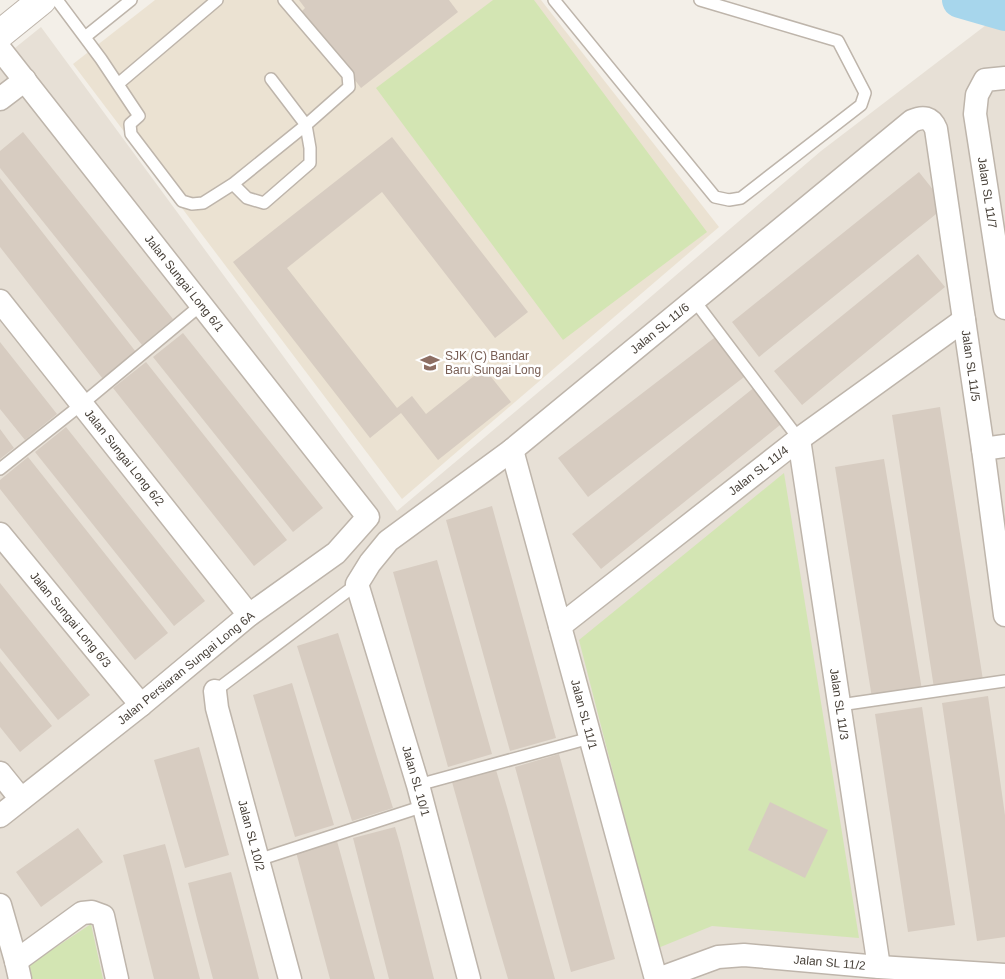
<svg xmlns="http://www.w3.org/2000/svg" width="1005" height="979" font-family="Arial,sans-serif">
	<rect width="100%" height="100%" fill="#f3efe8"/>
	<path fill="#e7e0d6" d="M990,22L1005,31V979H0V60L41,27L397,511L598,342L821,151Z"/>
	<path fill="#ebe2d2" d="M155,0H541L719,227L402,499L73,64Z"/>
	<path fill="#d3e5b3" d="M493,0H534L707,232L563,340L376,88Z
		M784,473L859,938L712,926L658,948L579,640Z
		M91,924L103,979H32L29,965Z"/>
	<g fill="none" stroke-linecap="round" stroke-linejoin="round">
		<path stroke="#a7d6ec" stroke-width="36" d="M960,0L1005,13"/>
	</g>
	<path fill="#d7ccc1" d="M299,0H449L458,12L361,88L302,11L305,8Z
		M23,132L173,319L142,345L0,168V151Z
		M392,137L528,312L495,338L382,192L287,268L397,408L412,396L426,414L484,368L511,402L438,460L401,413L370,438L233,262Z
		M919,172L946,206L759,357L732,322Z
		M0,178L136,352L103,379L0,247Z
		M918,254L945,287L802,405L774,371Z
		M183,333L323,508L293,532L153,357Z
		M718,335L748,374L588,497L558,458Z
		M0,342L57,414L25,440L0,409Z
		M146,362L287,540L254,566L113,388Z
		M761,382L790,417L601,569L572,534Z
		M940,407L983,680L934,688L892,415Z
		M66,427L205,601L174,626L35,452Z
		M0,429L14,448L0,459Z
		M28,457L168,633L135,660L0,489V480Z
		M884,459L922,690L872,698L835,467Z
		M492,506L556,738L510,751L446,520Z
		M437,560L492,754L448,767L393,572Z
		M0,583L90,695L58,720L0,648Z
		M338,633L393,808L352,821L297,646Z
		M0,661L52,726L20,752L0,727Z
		M292,683L334,825L295,837L253,695Z
		M988,696L1005,815V937L977,941L942,703Z
		M922,707L955,925L908,932L875,714Z
		M199,747L229,855L185,868L154,760Z
		M559,754L615,959L571,972L515,767Z
		M496,770L507,807L555,979H508L487,907L452,782Z
		M770,802L828,830L805,878L748,850Z
		M395,827L400,844L434,979H389L353,838Z
		M78,828L103,862L41,907L16,872Z
		M337,841L375,979H330L296,852Z
		M165,844L170,862L200,979H154L123,855Z
		M231,872L250,944L259,979H213L197,919L188,883Z"/>
	<g fill="none" stroke-linecap="round" stroke-linejoin="round">
		<g stroke="#beb5ab" stroke-width="14">
			<path id="service" d="M57,0L101,59L139,116L130,124L131,134L182,201L192,204L203,203L233,184L306,125L349,87L348,75L284,0
				M554,0L715,197L729,200L741,198L861,105L865,93L838,41L700,0
				M85,37L131,0
				M118,84L217,0
				M233,184L247,198L264,203L310,163V148L306,125L271,79
				M694,300L799,439
				M0,469L82,404L201,305
				M215,691L357,584
				M840,705L1005,681
				M418,785L590,738
				M258,860L424,806"/>
		</g>
		<g stroke="#beb5ab" stroke-width="25">
			<g id="minor">
				<path id="s1" d="M0,49L368,517L336,553L249,615L141,705L0,816"/>
				<path id="s2" d="M1005,78L985,80L977,95L975,114L1005,308"/>
				<path d="M0,99L25,80"/>
				<path id="s3" d="M0,301L249,615"/>
				<path id="s4" d="M799,439L879,967"/>
				<path d="M983,449L1005,446"/>
				<path id="s5" d="M512,450L656,979"/>
				<path id="s6" d="M0,534L141,705"/>
				<path id="s7" d="M560,626L799,439L964,320"/>
				<path id="s8" d="M215,691L217,708L290,979"/>
				<path d="M0,773L21,799"/>
				<path d="M0,905L16,961L20,979"/>
				<path d="M16,961L82,913L92,912L103,916L117,979"/>
				<path id="s9" d="M469,979L418,785L357,584L370,563L388,541L512,450L912,121C923,116 931,117 936,129L983,449L1005,615"/>
				<path id="s10" d="M658,979L718,957L744,955L879,967L1005,975"/>
			</g>
		</g>
		<g stroke="#beb5ab" stroke-width="30">
			<path id="tertiary" d="M0,34L42,0"/>
		</g>
		<use href="#service" stroke="#fff" stroke-width="11"/>
		<use href="#minor" stroke="#fff" stroke-width="22"/>
		<use href="#tertiary" stroke="#fff" stroke-width="28"/>
	</g>
	<defs>
		<g id="school-bare" transform="scale(1.5)"><path d="M0-5L7-2L0 1L-7-2ZM-4 1L0 2.5L4 1V4Q0 6-4 4Z" fill="#8d6e63" stroke="#fff" stroke-width="2.5" paint-order="stroke"/></g>
	</defs>
	<g fill-rule="evenodd">
		<use href="#school-bare" x="430" y="363"/>
	</g>
	<g text-anchor="middle" stroke-width="5" stroke-linejoin="round" paint-order="stroke">
		<g font-size="12" fill="#463f37" stroke="#fff">
			<text dy="4" stroke="none"><textPath href="#s2" startOffset="136">Jalan SL 11/7</textPath></text>
			<text dy="4" stroke="none"><textPath href="#s1" startOffset="298">Jalan Sungai Long 6/1</textPath></text>
			<text dy="4" stroke="none"><textPath href="#s9" startOffset="809">Jalan SL 11/6</textPath></text>
			<text dy="4" stroke="none"><textPath href="#s9" startOffset="1404">Jalan SL 11/5</textPath></text>
			<text dy="4" stroke="none"><textPath href="#s3" startOffset="200">Jalan Sungai Long 6/2</textPath></text>
			<text dy="4" stroke="none"><textPath href="#s7" startOffset="252">Jalan SL 11/4</textPath></text>
			<text dy="4" stroke="none"><textPath href="#s6" startOffset="111">Jalan Sungai Long 6/3</textPath></text>
			<text transform="translate(186 668) rotate(-39)" y="4">Jalan Persiaran Sungai Long 6A</text>
			<text dy="4" stroke="none"><textPath href="#s4" startOffset="268">Jalan SL 11/3</textPath></text>
			<text dy="4" stroke="none"><textPath href="#s5" startOffset="274">Jalan SL 11/1</textPath></text>
			<text transform="translate(416 781) rotate(74)" y="4">Jalan SL 10/1</text>
			<text dy="4" stroke="none"><textPath href="#s8" startOffset="149">Jalan SL 10/2</textPath></text>
			<text dy="4" stroke="none"><textPath href="#s10" startOffset="176">Jalan SL 11/2</textPath></text>
		</g>
		<g font-size="12" fill="#785e54" stroke="#fff" text-anchor="start">
			<text x="445" y="360">SJK (C) Bandar<tspan x="445" dy="14">Baru Sungai Long</tspan></text>
		</g>
	</g>
</svg>
